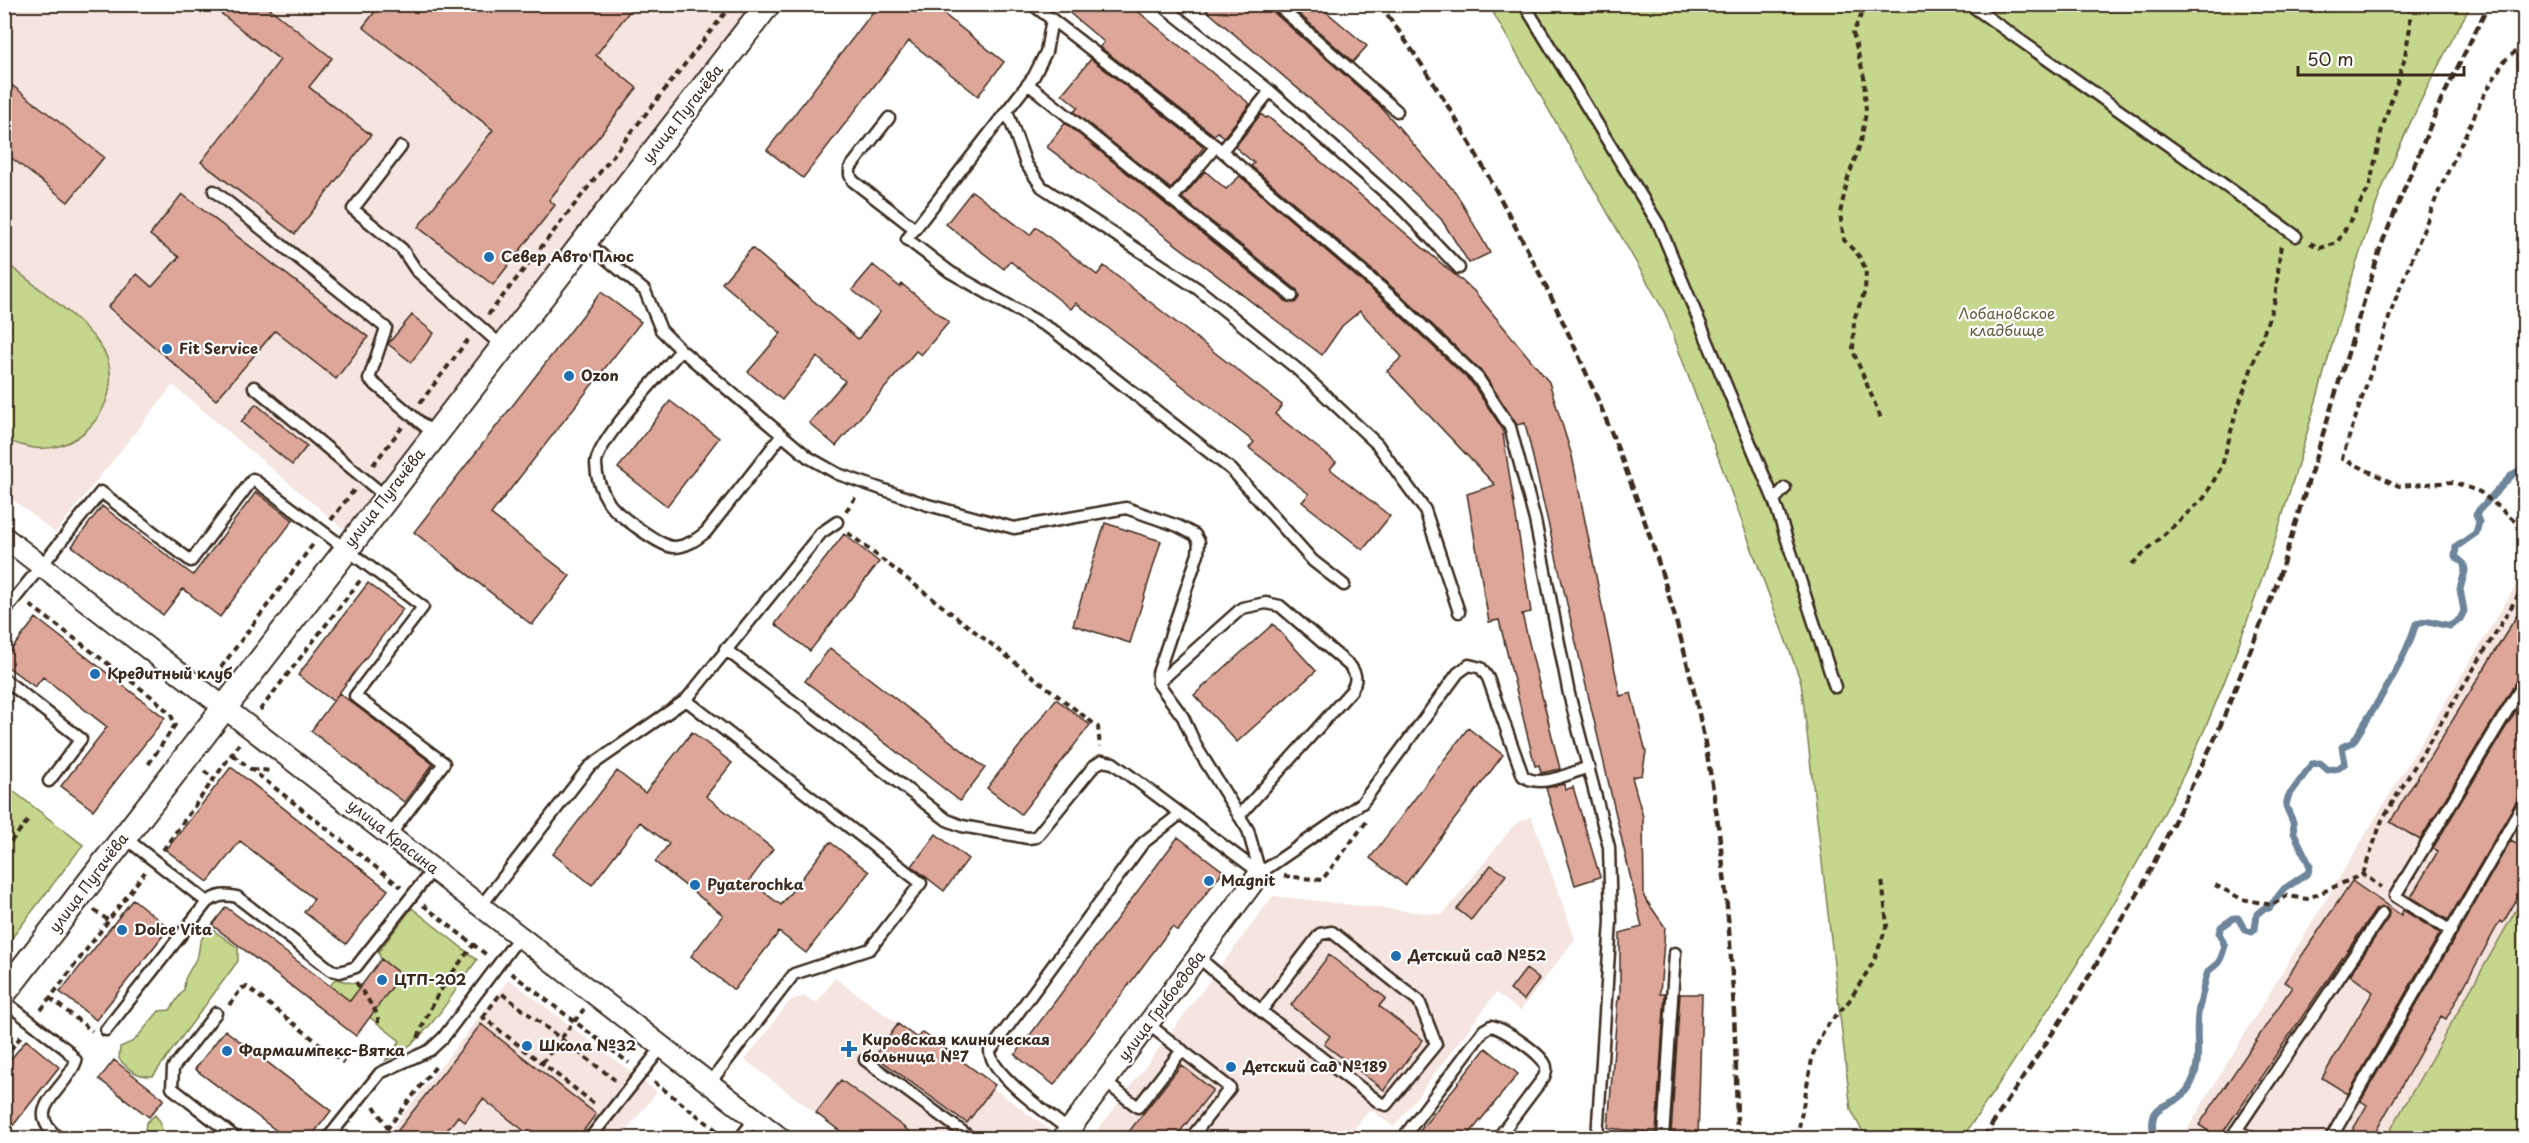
<svg xmlns="http://www.w3.org/2000/svg" width="2529" height="1143" font-family="'Playpen Sans',sans-serif">
	<rect width="100%" height="100%" fill="#fff"/>
	<filter id="ink" filterUnits="userSpaceOnUse"><feTurbulence type="fractalNoise" baseFrequency=".0167" numOctaves="2"/><feDisplacementMap in="SourceGraphic" scale="12" xChannelSelector="R" yChannelSelector="G"/><feConvolveMatrix kernelMatrix="1 2 1 2 8 2 1 2 1" color-interpolation-filters="sRGB"/></filter>
	<g filter="url(#ink)">
		<path fill="#f5e4e0" d="M4,5H751L347,532L173,385L55,533L5,493Z
			M2524,572V896L2386,1138H2182Z
			M1531,816L1575,939L1520,1011L1496,993L1394,1127L1370,1109L1347,1138H1092L1273,896L1443,915L1513,826Z
			M835,978L917,1038L922,1032L995,1085L993,1088L1049,1129L1042,1138H849L745,1060L790,1001L803,996L817,1003Z
			M509,979L657,1092L621,1138H385Z"/>
		<path fill="#c4d78c" stroke="#808055" stroke-width="1.5" d="M1493,4L2471,5C2437,67 2404,130 2379,197C2336,315 2309,438 2269,558C2245,630 2218,705 2184,774C2121,902 2042,1021 1962,1138H1866L1851,1110L1801,682L1665,313L1491,9Z
			M4,261C32,284 95,326 107,358C124,406 75,461 25,446C18,444 11,443 5,438Z
			M4,784L83,845L5,947H4Z
			M2524,896V1138H2386Z
			M412,908L477,960C452,993 425,1045 386,1060L400,1041L330,986L335,979L362,985L382,1000L401,975L381,959L378,952Z
			M213,930L238,948V961L153,1076C137,1077 129,1070 119,1059L120,1047L134,1041L159,1011L170,1010L184,989L185,979L198,955L200,942L206,932Z
			M155,1115L160,1121L164,1138H144L146,1123Z"/>
		<g fill="none" stroke-linecap="round" stroke-linejoin="round">
			<path stroke="#6d859a" stroke-width="7" d="M2154,1138C2146,1097 2172,1112 2188,1089C2205,1063 2193,1035 2199,1008C2202,998 2204,981 2208,972C2210,969 2215,966 2218,963C2222,958 2223,951 2225,946L2219,933L2221,927L2234,918H2238L2245,930L2252,932L2255,929L2257,914L2263,909L2269,908L2284,889L2308,873L2310,866L2294,833L2293,822L2286,806L2288,797L2312,764L2320,763L2328,770L2339,768L2345,763L2342,747L2353,742C2376,705 2403,665 2416,624L2429,621L2450,626L2460,619L2464,611L2460,589L2465,571L2464,564L2455,556L2456,547L2476,533L2479,522L2476,515L2479,510L2513,474L2524,468"/>
		</g>
		<path fill="#dea699" stroke="#3b2a1e" stroke-width="1.5" d="M209,4H264L332,58L309,87L371,135L295,234L201,162L280,60Z
			M381,4H635L596,55L637,88L549,200L555,205L493,285L418,227L493,130L363,27Z
			M879,4H931L1004,62L978,96L909,41L803,178L767,150Z
			M1059,4H1129L1250,104L1224,137L1218,132L1214,135L1100,47L1104,42Z
			M1199,4H1269L1271,10L1380,106L1456,193L1490,253L1469,263L1441,219L1373,153Z
			M1288,4H1317L1367,46L1353,62Z
			M1091,59L1204,147L1171,189L1074,112L1078,107L1062,94Z
			M4,79L104,157L68,202L4,152Z
			M1261,114L1266,118L1268,117L1474,291L1549,382L1572,456L1620,696L1631,693L1646,752L1642,775L1632,777L1643,817L1644,897L1665,927L1660,994H1665L1656,1133L1608,1128L1618,997L1620,998V933L1642,927L1525,423L1517,425L1483,373L1400,294L1251,166L1254,163L1235,147Z
			M1065,123L1287,302L1295,303L1299,297L1297,290L1182,198L1205,171L1226,189L1240,176L1390,306L1472,383L1502,428L1531,612L1522,614L1560,769L1541,773L1539,765L1535,766L1499,620L1489,622L1467,494L1495,485L1387,371L1402,357L1360,311L1342,326L1322,355L1047,147Z
			M972,191L1030,235L1036,227L1097,275L1104,266L1282,405L1275,414L1336,462L1330,469L1390,516L1363,550L1302,502L1309,494L1249,448L1254,442L1076,303L1071,309L1010,261L1004,269L946,224Z
			M182,194L368,337L336,379L275,331L216,400L108,307L137,274L152,287L179,257L150,235Z
			M752,248L858,339L880,312L852,290L873,265L900,287L902,284L949,322L921,355L916,351L836,446L809,423L845,381L817,357L782,400L748,372L781,333L722,283Z
			M601,292L641,322L491,514L570,576L532,625L414,532Z
			M412,315L434,333L411,362L388,344Z
			M670,401L719,438L667,506L618,468Z
			M256,404L307,446L292,465L241,422Z
			M256,492L293,520L220,617L183,589L163,615L72,546L102,506L193,575Z
			M1105,523L1161,541L1130,643L1073,625Z
			M844,534L879,562L810,651L775,624Z
			M368,583L403,609L333,701L298,675Z
			M2524,604V676L2518,679L2420,840L2390,822Z
			M36,618L165,718L93,810L61,786L107,727L43,677L35,687L4,664V659Z
			M1273,624L1316,671L1237,742L1194,695Z
			M830,648L985,768L960,801L805,681Z
			M339,693L433,764L404,802L311,731Z
			M2524,697V788L2448,920L2411,897L2438,851L2433,848Z
			M1056,699L1090,725L1021,814L987,788Z
			M1468,728L1503,755L1405,885L1370,858Z
			M692,732L732,763L706,796L773,849L749,881L781,905L830,842L869,872L806,953L779,932L734,990L691,956L723,915L655,862L669,844L640,822L592,885L553,854L617,771L645,793Z
			M231,767L388,890L346,944L304,912L314,899L240,841L208,882L166,850Z
			M1564,784L1565,790L1573,787L1600,877L1575,885L1546,788Z
			M936,834L968,859L944,891L912,866Z
			M1178,837L1223,871L1178,931L1172,927L1054,1085L1015,1055Z
			M2511,840L2524,848V887L2503,923L2500,921L2446,1019L2441,1016L2372,1138H2360L2351,1133L2367,1105L2361,1101Z
			M1491,865L1506,875L1471,920L1457,909Z
			M2352,881L2401,915L2403,910L2440,933L2348,1094L2322,1078L2373,992L2350,975L2388,918L2389,911L2386,908L2376,909L2219,1138L2199,1125L2292,987L2284,982Z
			M133,899L169,928L96,1020L60,992Z
			M226,907L350,1001L381,959L401,975L356,1036L212,925Z
			M1329,955L1386,998L1379,1006L1423,1040L1384,1090L1324,1044L1330,1036L1291,1005Z
			M1526,969L1539,979L1524,1000L1510,990Z
			M1680,994H1702L1698,1138H1677V1135L1671,1134Z
			M481,1024L596,1114L578,1138H516L523,1130L483,1099L465,1122L458,1116L441,1138H392Z
			M898,1024L917,1038L922,1032L995,1085L967,1123L875,1056Z
			M225,1030L331,1111L310,1138H286L195,1069Z
			M26,1040L59,1067L4,1137V1068Z
			M1486,1048L1518,1074L1466,1138H1414Z
			M114,1060L164,1099L149,1117L99,1079Z
			M1181,1065L1213,1090L1175,1138H1124Z
			M841,1080L918,1138H849L816,1113Z"/>
		<g fill="none" stroke-linecap="round" stroke-linejoin="round">
			<g stroke="#3b2a1e" stroke-width="15">
				<path id="service" d="M1032,4L1222,151L1395,300L1478,378L1510,427L1535,520L1569,694L1609,847L1611,921L1597,1138
					M1161,4L1270,91L1397,203L1459,268
					M1276,4L1397,111
					M1524,4L1659,225L1774,500L1835,687
					M1969,4L2296,236
					M1028,84L1292,296
					M1007,111L1026,164L1042,187L1198,289L1297,369L1377,444L1425,510L1459,612
					M889,118L850,168V175L853,181L915,229L1034,76L1046,52L1052,19
					M401,147L353,209L402,249L416,270L503,347
					M1222,151L1270,91
					M214,191L386,328L369,379L435,435
					M1171,200L1216,146
					M915,229L907,239L950,272L1054,331L1232,470L1313,561L1344,585
					M585,241L645,291L661,330L681,350L808,457L838,474L928,505L1014,528L1126,508L1178,526L1195,535L1199,542L1198,554L1158,673V683L1183,717L1197,748L1248,830L1260,873
					M681,350C663,372 597,440 596,464C596,477 602,492 609,503C616,514 660,546 673,547C686,547 696,540 706,532L782,435
					M254,387L386,497
					M1774,500L1785,488
					M4,612L101,492L191,561L253,479L423,607L355,696L444,763L390,835
					M725,649L947,820L962,826L1028,838L1036,837L1094,766L1102,761L1113,763L1260,873
					M4,679L81,739L49,781
					M1158,683L1242,608L1266,603L1280,606L1351,667C1357,676 1357,681 1351,691L1239,816
					M686,700L821,533L837,522
					M124,837L207,902
					M1260,873L1362,803L1458,673L1469,665L1481,668L1488,678L1523,776C1541,789 1569,773 1589,767
					M481,906L589,767L686,700L921,883L870,949L794,974L709,1084
					M2451,931L2395,896L2524,683
					M1198,957L1261,1011L1320,934L1332,932L1419,1001L1436,1044L1386,1105L1380,1103L1261,1011
					M4,1001L67,1050L76,1061C65,1092 21,1109 59,1138
					M216,1013L173,1068L172,1088L236,1138
					M1148,1024L1230,1088L1191,1138
					M106,1030L207,902C218,895 225,894 237,897L331,970L340,972L356,967L433,869
					M865,1060L971,1138
					M1105,1082L1138,1107L1182,1050
					M1069,1130C1051,1116 990,1074 990,1051L1143,843L1180,814
					M2236,1130L2252,1138
					M328,1138L380,1073L430,1050L443,1038L520,936
					M590,1138L662,1047
					M740,1138L755,1119
					M1403,1138L1484,1030L1491,1026C1502,1028 1545,1055 1546,1067C1547,1070 1545,1073 1544,1077L1498,1138
					M1663,1138L1675,953
					M2231,1138L2382,914
					M2331,1138L2524,803"/>
			</g>
			<g stroke="#3b2a1e" stroke-width="24">
				<path id="minor" d="M4,537L780,1138
					M1063,1138L1260,873"/>
			</g>
			<g stroke="#3b2a1e" stroke-width="28">
				<path id="tertiary" d="M4,993L768,4"/>
			</g>
			<path stroke="#3b2a1e" stroke-width="4" stroke-dasharray="6 4.5" stroke-linecap="butt" d="M1866,4L1853,33L1864,77L1866,112L1861,142L1848,178L1840,213L1844,240L1859,256L1866,270L1865,291L1854,319L1853,351L1882,421
				M2524,45L2504,61L2483,97L2439,191L2394,303L2342,458L2399,486L2453,482L2480,492L2524,528
				M2310,243L2320,248L2337,243L2369,188L2382,129L2404,61L2410,28V4
				M488,315L732,4
				M420,403L470,337
				M373,465L403,426
				M846,511L857,495
				M331,520L354,490
				M848,533L1098,727L1100,747
				M2132,564L2204,498L2222,466L2235,416L2275,300L2281,244
				M30,605L156,700L171,715L175,725L148,765
				M214,673L216,674L314,543
				M260,710L362,578
				M233,755L401,887
				M252,769L272,771
				M204,771L215,779
				M4,850L30,818
				M163,850L239,744
				M2363,874L2382,820L2524,586
				M1284,876L1322,880L1367,821
				M2215,885L2242,899L2272,905L2287,896L2307,899L2363,874L2381,887
				M423,905L488,956
				M94,910L109,921
				M511,973L629,1063
				M356,982L378,1015V1023
				M50,998L92,1031
				M229,1005L242,988L247,987L344,1063
				M41,1010L145,872
				M481,1016L596,1105
				M483,1017L501,993L615,1080
				M418,1038C433,997 448,978 474,944
				M4,1058L22,1035
				M542,1063L584,1009
				M654,1082L724,1136
				M374,1106L388,1128
				M380,1138L436,1066
				M1797,1138L1813,1054L1825,1028L1849,1001L1874,961L1887,925L1882,879"/>
			<use href="#service" stroke="#fff" stroke-width="10"/>
			<use href="#minor" stroke="#fff" stroke-width="20"/>
			<use href="#tertiary" stroke="#fff" stroke-width="24"/>
			<path stroke="#3b2a1e" stroke-width="4.5" stroke-dasharray="9 4.5" stroke-linecap="butt" d="M1379,4C1437,81 1483,164 1527,249C1605,401 1669,564 1703,733C1729,866 1736,1004 1737,1138
				M1983,1138L2079,993L2144,883L2217,734L2276,586L2381,246L2438,107L2489,4"/>
		</g>
	</g>
	<g fill="#1f6fb2" stroke="#fff" stroke-width="2">
		<circle cx="489" cy="257" r="6"/>
		<circle cx="167" cy="349" r="6"/>
		<circle cx="569" cy="376" r="6"/>
		<circle cx="95" cy="674" r="6"/>
		<circle cx="1209" cy="881" r="6"/>
		<circle cx="695" cy="885" r="6"/>
		<circle cx="122" cy="930" r="6"/>
		<circle cx="1396" cy="956" r="6"/>
		<circle cx="382" cy="980" r="6"/>
		<circle cx="527" cy="1046" r="6"/>
		<path d="M846 1040h6v6h6v6h-6v6h-6v-6h-6v-6h6z"/>
		<circle cx="227" cy="1051" r="6"/>
		<circle cx="1231" cy="1067" r="6"/>
	</g>
	<g text-anchor="middle" stroke-width="4.5" stroke-linejoin="round" paint-order="stroke">
		<g font-size="15" fill="#3b2a1e" stroke="#fff">
			<text transform="translate(683 114) rotate(-52)" y="5">улица Пугачёва</text>
			<text transform="translate(385 498) rotate(-52)" y="5">улица Пугачёва</text>
			<text transform="translate(393 837) rotate(38)" y="5">улица Красина</text>
			<text transform="translate(89 883) rotate(-53)" y="5">улица Пугачёва</text>
			<text transform="translate(1162 1006) rotate(-53)" y="5">улица Грибоедова</text>
		</g>
		<g font-size="15" font-weight="bold" fill="#3b2a1e" stroke="#fff" text-anchor="start">
			<text x="501" y="262">Север Авто Плюс</text>
			<text x="179" y="354">Fit Service</text>
			<text x="581" y="381">Ozon</text>
			<text x="107" y="679">Кредитный клуб</text>
			<text x="1221" y="886">Magnit</text>
			<text x="707" y="890">Pyaterochka</text>
			<text x="134" y="935">Dolce Vita</text>
			<text x="1408" y="961">Детский сад №52</text>
			<text x="394" y="985">ЦТП-202</text>
			<text x="862" y="1045">Кировская клиническая<tspan x="862" dy="17">больница №7</tspan></text>
			<text x="539" y="1051">Школа №32</text>
			<text x="239" y="1056">Фармаимпекс-Вятка</text>
			<text x="1243" y="1072">Детский сад №189</text>
		</g>
		<g font-size="15" fill="#645e3f" stroke="#fff">
			<text x="2007" y="319">Лобановское<tspan x="2007" dy="17">кладбище</tspan></text>
		</g>
	</g>
	<rect width="2529" height="1143" fill="none" stroke="#fff" stroke-width="24"/>
	<rect x="12" y="12" width="2505" height="1119" fill="none" stroke="#3b2a1e" stroke-width="2" filter="url(#ink)"/>
	<path d="M2298 66v9h166v-9" fill="none" stroke="#3b2a1e" stroke-width="3"/>
	<text x="2307" y="66" font-size="18" fill="#3b2a1e" stroke="#ffffff" stroke-width="4.5" paint-order="stroke">50 m</text>
</svg>
